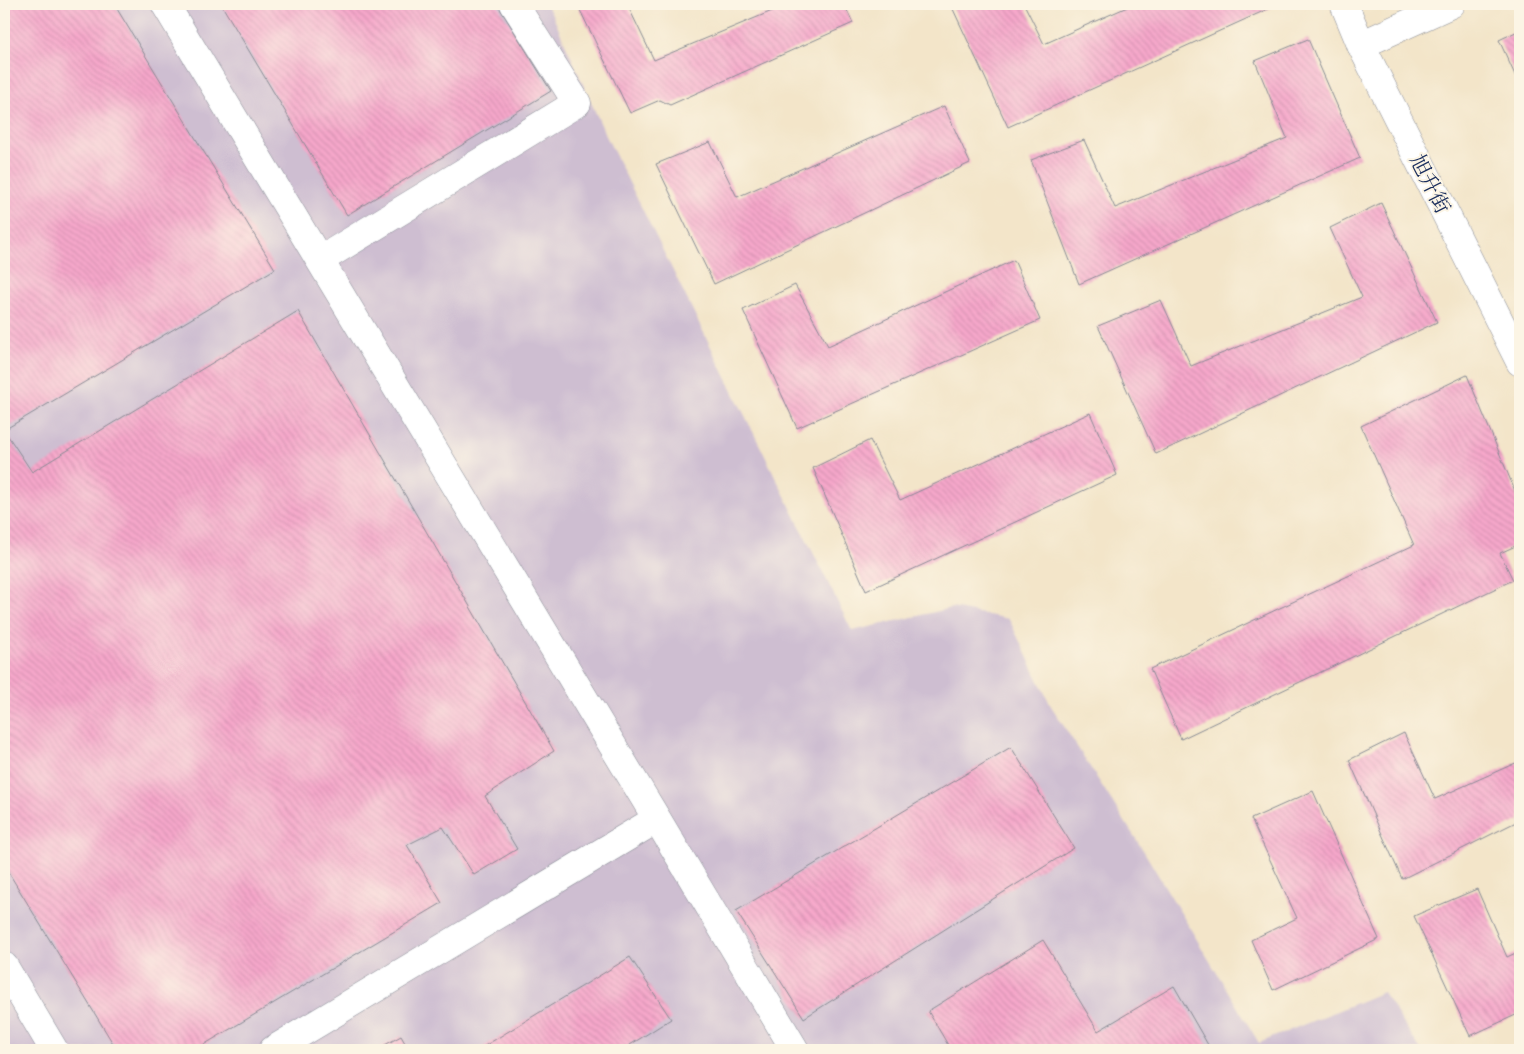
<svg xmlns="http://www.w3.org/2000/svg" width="1524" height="1054" font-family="'IM FELL Double Pica','Noto Serif SC',serif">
	<defs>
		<pattern id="building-back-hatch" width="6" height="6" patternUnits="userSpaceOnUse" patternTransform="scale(1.25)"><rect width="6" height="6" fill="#f6a7ca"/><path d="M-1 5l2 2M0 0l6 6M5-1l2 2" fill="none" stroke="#d290b0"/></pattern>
	</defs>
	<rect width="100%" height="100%" fill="#fcf5e5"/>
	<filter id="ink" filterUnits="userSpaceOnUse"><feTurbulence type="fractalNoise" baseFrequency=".02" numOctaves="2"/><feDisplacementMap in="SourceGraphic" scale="10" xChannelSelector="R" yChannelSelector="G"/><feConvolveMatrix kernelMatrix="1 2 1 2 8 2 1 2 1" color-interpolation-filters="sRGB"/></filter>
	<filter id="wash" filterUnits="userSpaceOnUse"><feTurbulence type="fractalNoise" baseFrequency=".0096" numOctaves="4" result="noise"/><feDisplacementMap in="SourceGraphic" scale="20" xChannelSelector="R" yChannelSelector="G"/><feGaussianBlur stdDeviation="1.12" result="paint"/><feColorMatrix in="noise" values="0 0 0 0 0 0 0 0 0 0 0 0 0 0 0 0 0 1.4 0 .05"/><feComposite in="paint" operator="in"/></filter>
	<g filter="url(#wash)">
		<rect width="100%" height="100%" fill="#f3e5c9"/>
		<path fill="#cebed1" d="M4,4H545L552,14L606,136L852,631L952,608L1009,619L1051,706L1143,850L1259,1043L1383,992L1421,1050H4Z"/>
		<g id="blocks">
			<path fill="url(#building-back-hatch)" d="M4,4H114L275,269L4,430L32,472L298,311L554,751L485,796L517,849L474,875L443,827L407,845L442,903L195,1050H117L4,865Z
				M221,4H497L551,91L347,215Z
				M577,4H627L654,60L789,4H844L853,23L670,105L660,100L630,113Z
				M958,4H1024L1044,44L1134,4H1279L1008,127L952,7Z
				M1520,30V86L1499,40Z
				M1308,39L1360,158L1079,284L1031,160L1084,140L1115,208L1287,138L1255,61Z
				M944,106L970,163L714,284L656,164L710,142L737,197Z
				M1381,203L1437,322L1156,454L1098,326L1161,300L1191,366L1362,297L1330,228Z
				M1014,260L1040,320L797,428L743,310L795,285L828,346Z
				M1467,375L1520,503V544L1500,553L1513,580L1181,739L1150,669L1414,545L1361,426Z
				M1090,413L1117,475L866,591L813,468L870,440L900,500Z
				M1404,733L1435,799L1520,761V820L1402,879L1349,760Z
				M1011,747L1074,848L804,1018L736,911Z
				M1313,791L1379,939L1273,990L1251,940L1297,918L1251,819Z
				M1477,889L1507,957L1520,951V1013L1470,1036L1414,916Z
				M1043,940L1098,1031L1174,986L1211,1050H951L928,1011Z
				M630,957L671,1019L622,1050H478Z
				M401,1036L409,1050H376Z"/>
		</g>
	</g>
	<g filter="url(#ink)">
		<use href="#blocks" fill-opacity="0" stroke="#878a94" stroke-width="1"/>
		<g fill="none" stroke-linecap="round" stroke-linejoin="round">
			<g stroke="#878a94" stroke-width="29">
				<path id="minor" d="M165,4L657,819L795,1050
					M1361,45L1451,4
					M320,260L577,103L514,4
					M4,966L54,1050
					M273,1050L657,819"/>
			</g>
			<g stroke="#878a94" stroke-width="29">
				<path id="major" d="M1344,4L1361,45L1520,362"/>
			</g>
			<use href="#minor" stroke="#fff" stroke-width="28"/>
			<use href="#major" stroke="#fff" stroke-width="28"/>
		</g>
	</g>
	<g text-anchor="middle" stroke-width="4" stroke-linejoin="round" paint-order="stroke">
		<g font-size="21" fill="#1b2f5e" stroke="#fcf5e5">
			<text transform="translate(1430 184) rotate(63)" y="7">旭升街</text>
		</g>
	</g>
	<rect width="1524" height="1054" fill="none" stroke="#fcf5e5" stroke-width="20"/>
</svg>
